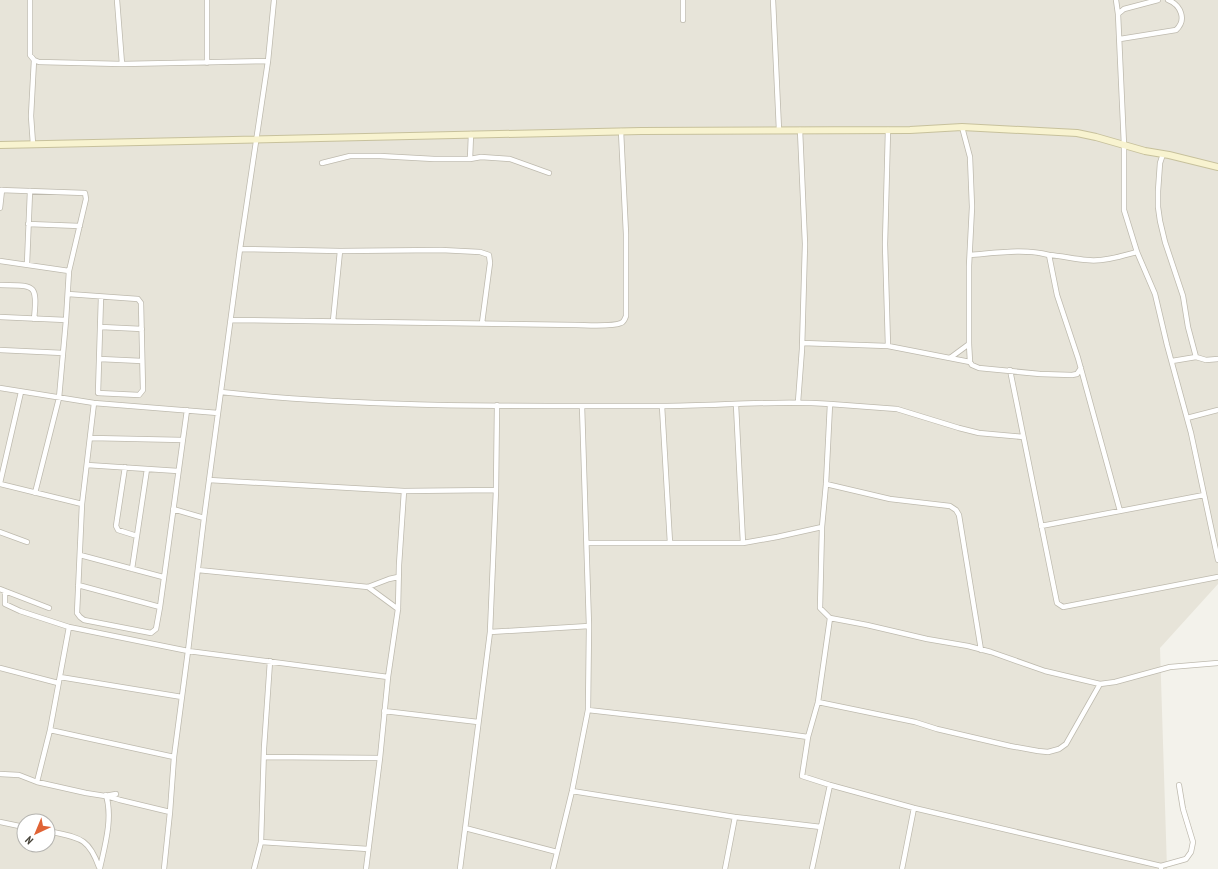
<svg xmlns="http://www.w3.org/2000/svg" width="1218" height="869" font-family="'PT Sans Narrow',sans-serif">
	<rect width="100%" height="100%" fill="#f3f2eb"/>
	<path fill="#e7e4d9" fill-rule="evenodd" d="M0,0H1218V584L1160,648L1167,869H0ZM24,821H48V845H24Z"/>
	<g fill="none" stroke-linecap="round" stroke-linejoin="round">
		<g stroke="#bebaae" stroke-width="6">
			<path id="street" d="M30,0V55L34,60L39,62L122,64L268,61
				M117,0L122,64
				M207,0V63
				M683,0V20
				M773,0L779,130
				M1116,0L1118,14
				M1158,0L1124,9L1118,14L1124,145V210L1137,252L1155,294L1167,345L1191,433L1218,560
				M1120,39L1176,30C1187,20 1181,5 1168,0
				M962,127L970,157L972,207L969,266V344L970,362
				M888,130L885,244L888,346
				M33,144L31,116L34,60
				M1163,154L1160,163L1158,191V207L1160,221L1165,242L1183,296L1188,327L1196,357L1206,360L1218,359
				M470,159L471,134
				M322,163L350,156H380L434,159H470L481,157L510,159L549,173
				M0,190L85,193L86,199L69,271L66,320L59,398L35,493
				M0,208L2,190
				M28,224L80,226
				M240,249L340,251
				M970,255C995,253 1025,248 1049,255L1057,295L1078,358L1120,511
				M1049,255C1062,256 1074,259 1087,260C1103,262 1122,256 1137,252
				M0,261L69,271
				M27,264L30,191
				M0,285C34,286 38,282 34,319
				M68,294L138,299L141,303L143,390L139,395L98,393L101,297
				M0,317L66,320
				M231,320L576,325C586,325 612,327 621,323C624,322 625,319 626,316V234L621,131
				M333,321L340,251L441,250L480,252L489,255L490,263L482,323
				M101,327L142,329
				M802,343L888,346L970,362L972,365L979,368L1040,374L1072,375L1077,374L1081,368
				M0,350L63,353
				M950,358L969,344
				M100,359L142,361
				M1172,361L1196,357
				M1010,370L1057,603L1063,607L1218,577
				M0,388L94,403L218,413
				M221,392C367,408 514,406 661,406C718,406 774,400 830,404L826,484L822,527L820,608L830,618L818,702L808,737
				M798,402L802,349L805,244L800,130
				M94,403L82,504L77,613L80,617L84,620L151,633L156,629L160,607L187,410
				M830,404L897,409L959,428L979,433L1023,437
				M736,405L743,543
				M662,406L670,543
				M1187,418L1218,410
				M91,438L183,440
				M87,465L178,471
				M125,467L116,526L118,530L137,536
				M209,480L404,491L496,490
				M0,483L21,392
				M0,484L82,504
				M826,484L890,499L950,506L956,510L959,515L981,650
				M173,509L204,518
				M1041,526L1204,495
				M0,532L27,542
				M587,543H743L777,537L822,527
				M80,555L163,577
				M132,569L147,469
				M198,570L368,587L389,579L398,577
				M78,585L160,607
				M368,587L398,609
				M0,589L49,608
				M5,591V604L20,611L69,627L188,651L204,518L240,249L268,61L274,0
				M830,618L867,625L927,639L968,646L991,652L1045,671L1100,684
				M490,632L589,626
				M0,668L58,683
				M60,677L182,697
				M818,702L915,722L937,729L1010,746L1038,751L1048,752L1059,749L1066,744L1100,684L1115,682L1170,667L1218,663
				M588,710C662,718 735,727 808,737L802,776L830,785L914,808L1161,866V869
				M384,711L478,722
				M50,730L69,627
				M264,757L380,758
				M0,774L19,775L37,782L86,793L105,796L116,794
				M37,782L50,730L174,757
				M572,791L735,817L821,827
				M110,797L120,800L170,812
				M0,822L24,827
				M465,828L557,852
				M48,831C78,838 88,836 99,867
				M261,842L368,849
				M1161,866L1186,859L1191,852L1193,842L1183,809L1179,785
				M100,868C105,845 113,818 106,795
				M164,869L170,812L174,757L188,651L388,677
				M254,869L261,842L264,748L270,661
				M366,869L380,758L388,677L398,609L399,565L404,491
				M460,869L490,632L496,490L497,405
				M553,869L572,791L588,710L589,626L582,406
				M725,869L735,817
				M812,869L830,785
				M902,869L914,808"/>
		</g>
		<g stroke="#c7c19c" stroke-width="8">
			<path id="secondary" d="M0,145L641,131L910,130L962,127L1077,133L1096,137L1145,151L1169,155L1218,167"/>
		</g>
		<use href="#street" stroke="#fff" stroke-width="4.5"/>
		<use href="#secondary" stroke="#f8f3d0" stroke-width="6"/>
	</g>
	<g transform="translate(36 833) rotate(224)"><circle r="19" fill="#ffffff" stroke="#b5b4b0"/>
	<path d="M0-3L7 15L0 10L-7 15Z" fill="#e06335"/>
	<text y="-6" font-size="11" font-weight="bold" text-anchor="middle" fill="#474339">N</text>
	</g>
</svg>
